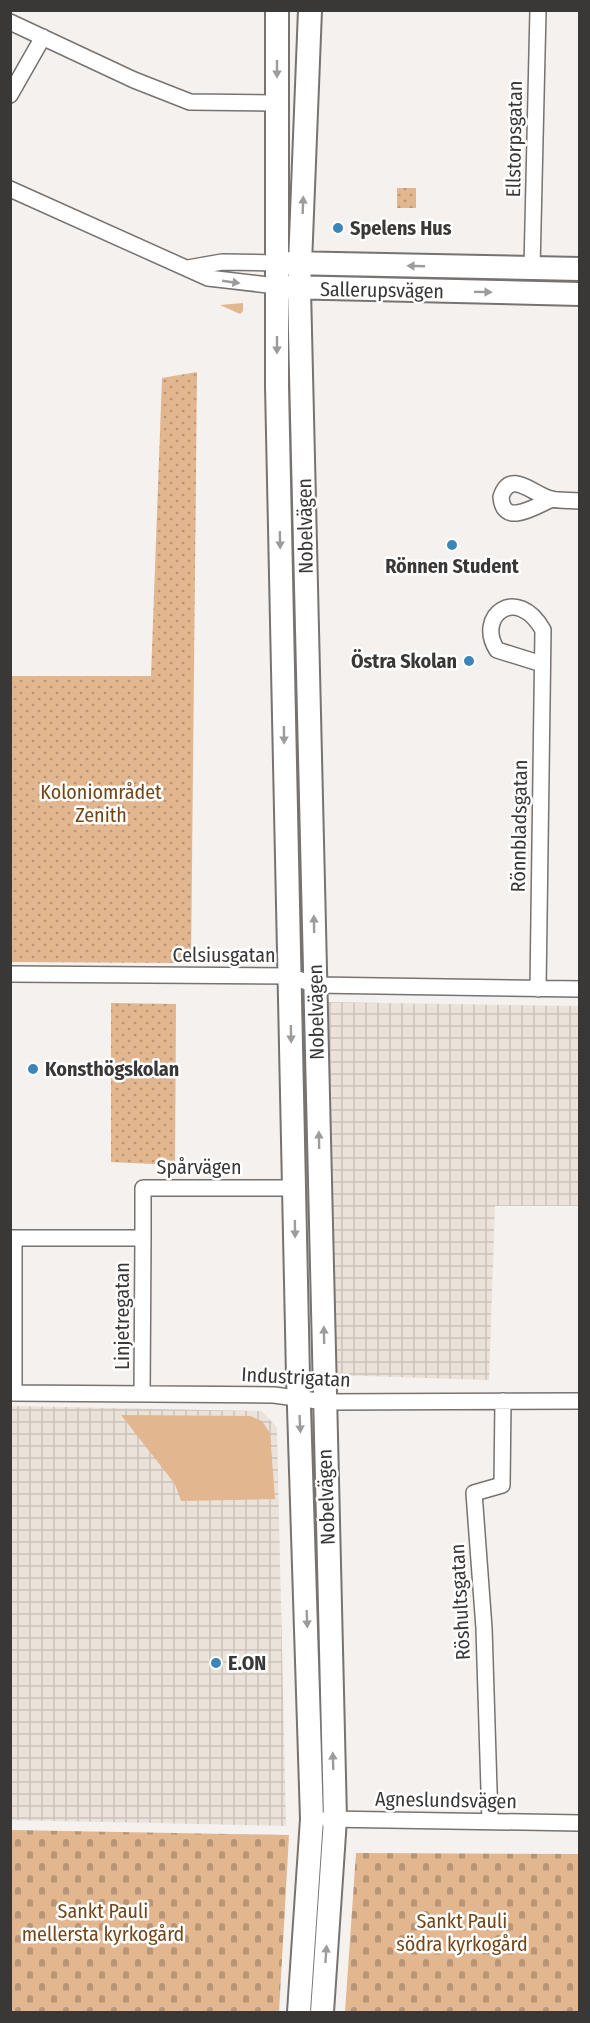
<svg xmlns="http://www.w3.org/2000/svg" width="590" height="2023" font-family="'Fira Sans Condensed',sans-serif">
	<defs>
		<pattern id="industrial-grid" width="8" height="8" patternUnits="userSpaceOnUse" patternTransform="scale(1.5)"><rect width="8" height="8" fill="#ebe2da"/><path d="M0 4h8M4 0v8" fill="none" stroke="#cac3bc"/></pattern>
		<pattern id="cemetery-stones" width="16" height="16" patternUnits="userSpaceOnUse" patternTransform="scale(1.5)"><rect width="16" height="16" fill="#e2b68f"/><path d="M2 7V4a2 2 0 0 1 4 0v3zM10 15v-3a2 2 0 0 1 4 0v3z" fill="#b89576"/></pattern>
		<pattern id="park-dots" width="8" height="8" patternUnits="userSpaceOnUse" patternTransform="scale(1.5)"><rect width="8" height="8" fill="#e2b68f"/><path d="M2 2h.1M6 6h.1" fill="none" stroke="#b89576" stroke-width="1.8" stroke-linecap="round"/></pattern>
	</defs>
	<rect width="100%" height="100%" fill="#f4f1ee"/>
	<path fill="url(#industrial-grid)" d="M322,1002L579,1006V1206H495L489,1380L332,1375Z
		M11,1406L262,1411L277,1428L286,1826L11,1820Z"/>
	<path fill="#e2b68f" d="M243,303V311L240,314L220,305Z
		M121,1415L250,1416L262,1421L270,1433L275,1499L181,1501L175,1484Z"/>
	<path fill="url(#cemetery-stones)" d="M11,1830L289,1835L279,2012H11Z
		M356,1853L579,1854V2012H345Z"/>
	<path fill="url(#park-dots)" d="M397,188H416V208H397Z
		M197,372L191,963L11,962V676H151L162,378Z
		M111,1003L176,1004L175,1165L111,1162Z"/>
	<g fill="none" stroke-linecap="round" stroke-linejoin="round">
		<g stroke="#767371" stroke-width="18">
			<path id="minor" d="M10,22L134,80L190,102L277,103
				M10,95L43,37
				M10,189L208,278L277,286
				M188,268L222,262L277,263
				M532,268L538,10
				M552,499C536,506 503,528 501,497C510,468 534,495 551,499C560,501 571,500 580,501
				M10,974L290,976L315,985L580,989
				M538,989L543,630C517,584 475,616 497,650L542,664
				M10,1238H143V1188H294
				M10,1393L274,1395L325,1402L580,1401
				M14,1393V1238
				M142,1394L143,1238
				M327,1819L580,1823
				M490,1822L484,1628L474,1493L502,1485L503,1401"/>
		</g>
		<g stroke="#767371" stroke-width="26">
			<path id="secondary" d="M277,10V386L298,1376L312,1819L299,2012
				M310,10L299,289L335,1819L322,2012
				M287,263L580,269
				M285,287L580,294"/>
		</g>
		<use href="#minor" stroke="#fff" stroke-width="15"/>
		<use href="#secondary" stroke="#fff" stroke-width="22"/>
	</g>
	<defs><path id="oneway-solid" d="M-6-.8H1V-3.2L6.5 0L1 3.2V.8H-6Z" transform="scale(1.5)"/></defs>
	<g fill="#9c9c9b">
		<use href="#oneway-solid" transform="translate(277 69) rotate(90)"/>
		<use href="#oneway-solid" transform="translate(303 205) rotate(-88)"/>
		<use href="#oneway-solid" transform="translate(416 266) rotate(-178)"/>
		<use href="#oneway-solid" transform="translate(231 282) rotate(8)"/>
		<use href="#oneway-solid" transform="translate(483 292) rotate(1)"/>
		<use href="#oneway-solid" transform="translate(277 345) rotate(90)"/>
		<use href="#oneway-solid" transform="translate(280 540) rotate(89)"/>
		<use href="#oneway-solid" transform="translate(284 735) rotate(89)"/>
		<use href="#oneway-solid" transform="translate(314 924) rotate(-91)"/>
		<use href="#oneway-solid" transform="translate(291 1034) rotate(89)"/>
		<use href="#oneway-solid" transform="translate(319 1140) rotate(-91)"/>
		<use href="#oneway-solid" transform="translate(295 1229) rotate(89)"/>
		<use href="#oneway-solid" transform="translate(324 1335) rotate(-91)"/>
		<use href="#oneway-solid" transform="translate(300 1424) rotate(87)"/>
		<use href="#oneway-solid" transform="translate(307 1619) rotate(88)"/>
		<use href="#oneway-solid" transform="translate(333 1761) rotate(-92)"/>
		<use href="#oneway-solid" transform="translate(326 1954) rotate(-86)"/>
	</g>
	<g fill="#3b85b9" stroke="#fff" stroke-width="2">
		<circle cx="338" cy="228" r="6"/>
		<circle cx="452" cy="545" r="6"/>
		<circle cx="469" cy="661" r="6"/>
		<circle cx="33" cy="1069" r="6"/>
		<circle cx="216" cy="1663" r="6"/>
	</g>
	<g text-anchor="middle" stroke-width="5" stroke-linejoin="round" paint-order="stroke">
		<g font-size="20" fill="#3a3837" stroke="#fff">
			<text transform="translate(514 139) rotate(-89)" y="7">Ellstorpsgatan</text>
			<text transform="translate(382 290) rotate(1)" y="7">Sallerupsvägen</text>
			<text transform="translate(305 526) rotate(-91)" y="7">Nobelvägen</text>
			<text transform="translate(519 826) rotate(-89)" y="7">Rönnbladsgatan</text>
			<text x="224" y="962">Celsiusgatan</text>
			<text transform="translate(316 1012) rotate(-91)" y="7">Nobelvägen</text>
			<text x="199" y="1174">Spårvägen</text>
			<text transform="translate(122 1316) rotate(-90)" y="7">Linjetregatan</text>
			<text transform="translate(296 1377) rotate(3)" y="7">Industrigatan</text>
			<text transform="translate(326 1497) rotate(-92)" y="7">Nobelvägen</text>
			<text transform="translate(460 1602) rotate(-93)" y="7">Röshultsgatan</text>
			<text transform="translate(446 1800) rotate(1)" y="7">Agneslundsvägen</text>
		</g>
		<g font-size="20" font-weight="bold" fill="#3a3837" stroke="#fff" text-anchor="start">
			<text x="350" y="235">Spelens Hus</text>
			<text x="452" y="573" text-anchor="middle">Rönnen Student</text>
			<text x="457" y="668" text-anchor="end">Östra Skolan</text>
			<text x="45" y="1076">Konsthögskolan</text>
			<text x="228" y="1670">E.ON</text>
		</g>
		<g font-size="20" fill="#734618" stroke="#fff">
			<text x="101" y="799">Koloniområdet<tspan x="101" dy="23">Zenith</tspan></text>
			<text x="103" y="1918">Sankt Pauli<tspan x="103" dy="23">mellersta kyrkogård</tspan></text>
			<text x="462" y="1928">Sankt Pauli<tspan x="462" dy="23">södra kyrkogård</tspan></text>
		</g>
	</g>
	<rect width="590" height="2023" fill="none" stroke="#3a3837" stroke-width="24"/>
</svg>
